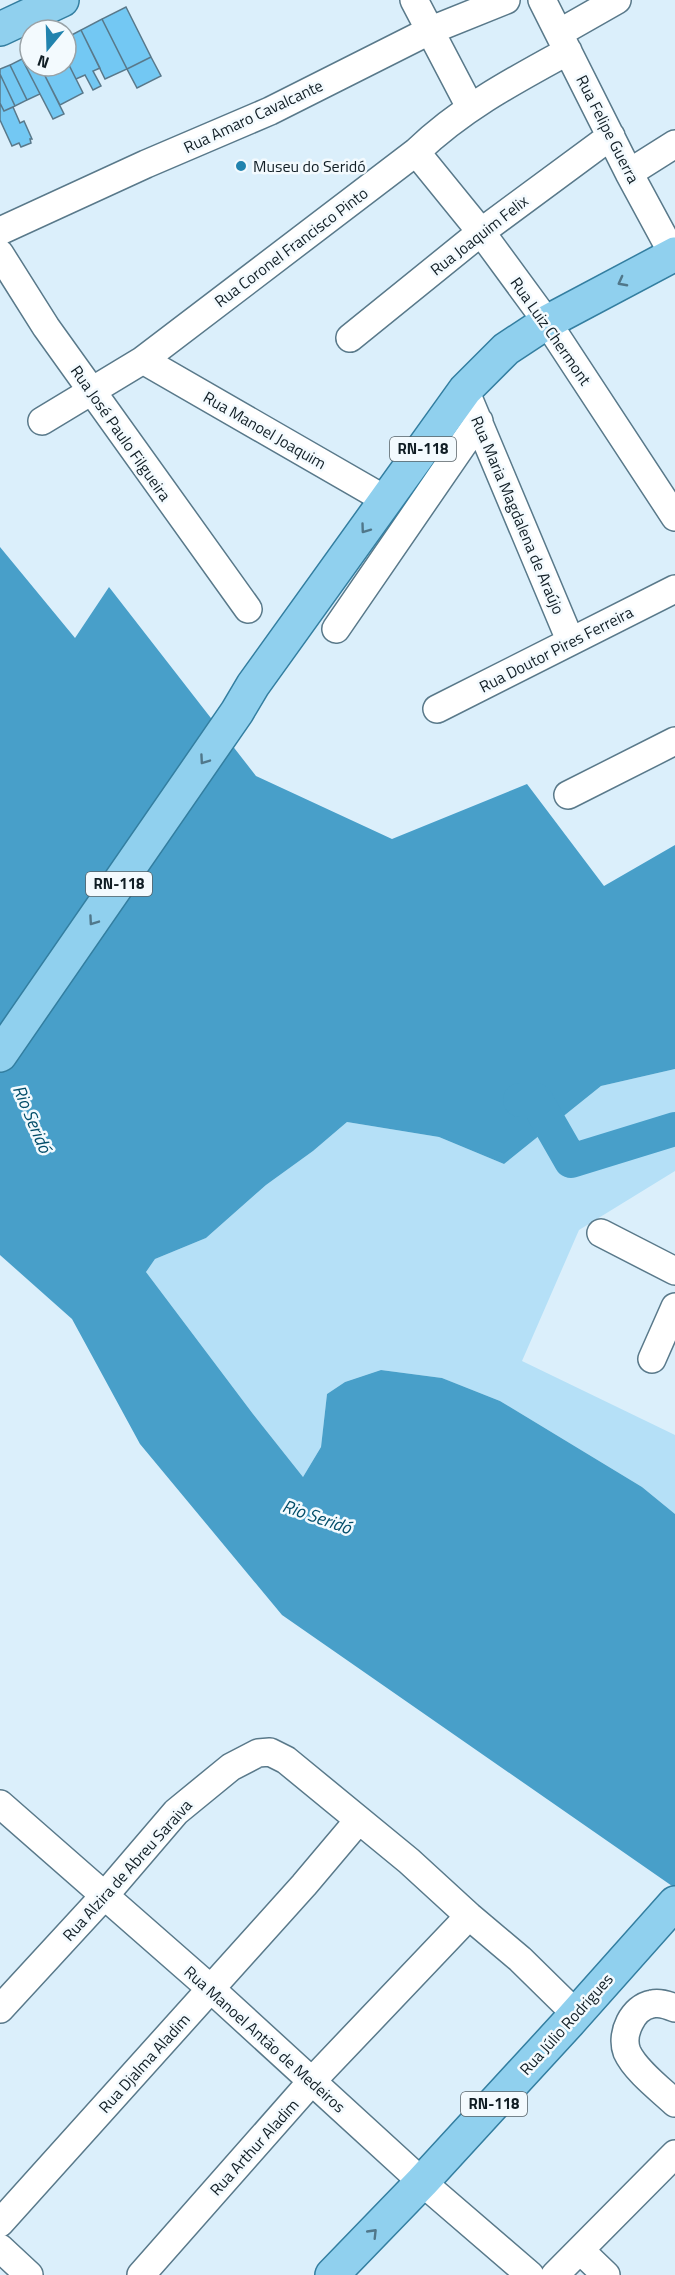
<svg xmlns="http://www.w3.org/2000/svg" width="675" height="2275" font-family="'Titillium Web',sans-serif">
	<rect width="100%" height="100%" fill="#dbeffb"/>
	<path fill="#b5e0f7" d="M675,1069V1171L579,1230L522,1361L675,1435V1514L642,1487L500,1401L442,1378L381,1370L345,1382L327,1394L321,1447L303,1477L253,1414L146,1272L155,1259L206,1238L266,1185L313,1151L347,1122L439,1137L504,1164L601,1086Z"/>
	<path fill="#489fc9" d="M0,547L75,638L109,587L256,776L392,839L527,784L604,886L675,845V1069L601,1086L504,1164L439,1137L347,1122L313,1151L266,1185L206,1238L155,1259L146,1272L253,1414L303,1477L321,1447L327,1394L345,1382L381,1370L442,1378L500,1401L642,1487L675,1514V1888L282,1615L140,1444L72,1319L0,1255Z"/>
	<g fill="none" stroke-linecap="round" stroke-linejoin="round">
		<path stroke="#489fc9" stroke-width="34" d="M520,1100H536L571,1161L675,1129"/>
	</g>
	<path fill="#73c8f3" stroke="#59798b" stroke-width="1.5" d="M126,7L151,57L127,69L102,19Z
		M102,19L127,69L105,79L81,30Z
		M81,30L100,68L93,71L101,86L93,90L85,75L76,79L66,59V38Z
		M30,54V66H40L64,114L53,119L22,59Z
		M151,57L161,76L137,88L127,69Z
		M22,59L40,94L27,100L10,65Z
		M66,59L83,93L60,105L40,66H66Z
		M10,65L27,100L15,106L0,74V69Z
		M0,74L15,106L4,111L0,103Z
		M0,103L4,111L13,107L20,123L24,121L32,139H30L31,143L21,147L19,143L12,146L0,120Z"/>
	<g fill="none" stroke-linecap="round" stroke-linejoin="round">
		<g stroke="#59798a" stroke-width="30">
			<path id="minor" d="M414,0L470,107
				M542,0L629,173L675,258
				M559,33L617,0
				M416,152L481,232L547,322L675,517
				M629,173L675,144
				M0,231L146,164L270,111L429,31L506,0
				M0,254L46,327L248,609
				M350,338L481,232L611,136
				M143,360L386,500
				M465,390L570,640
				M42,421L143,360L416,152C462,108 513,81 568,51
				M336,629L479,421
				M437,709L675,589
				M568,795L675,741
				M601,1233L675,1271
				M652,1359L675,1307
				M0,1804L211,1989L422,2182L530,2275
				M675,2008C668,2005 660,2002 652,2004C633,2007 620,2034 627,2052C635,2070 661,2090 675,2103
				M0,2009L105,1895L176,1812L231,1767L258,1753L270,1752L286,1760L409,1861L469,1916L520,1959L576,2014
				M0,2223L304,1885L358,1821
				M0,2248L29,2275
				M580,2250L606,2275
				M141,2275L312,2081L469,1916
				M555,2275L675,2154"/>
		</g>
		<g stroke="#337ea0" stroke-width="36">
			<path id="major" d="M0,29L62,0
				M0,1055L237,712L253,685L465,390L506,349L547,322L675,254
				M332,2275L422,2182L569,2022L675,1903"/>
		</g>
		<use href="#minor" stroke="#fff" stroke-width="27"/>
		<use href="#major" stroke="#90d0ee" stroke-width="33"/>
	</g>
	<defs><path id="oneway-chevron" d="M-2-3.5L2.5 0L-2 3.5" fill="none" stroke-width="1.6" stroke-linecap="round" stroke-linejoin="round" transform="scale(1.5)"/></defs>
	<g stroke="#50778a">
		<use href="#oneway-chevron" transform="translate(622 282) rotate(152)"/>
		<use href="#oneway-chevron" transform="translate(365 529) rotate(126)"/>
		<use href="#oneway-chevron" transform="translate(204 760) rotate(125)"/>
		<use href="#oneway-chevron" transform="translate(93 921) rotate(125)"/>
		<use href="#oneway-chevron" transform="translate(373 2233) rotate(-46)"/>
	</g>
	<circle fill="#2183ae" stroke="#f3fafe" stroke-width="2" cx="241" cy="166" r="6"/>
	<g text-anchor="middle" stroke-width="5" stroke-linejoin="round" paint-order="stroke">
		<g fill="#f3fafe" stroke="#556066" stroke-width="1.5">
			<rect x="390" y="437" width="66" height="24" rx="4.5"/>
			<rect x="86" y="872" width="66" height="24" rx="4.5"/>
			<rect x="461" y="2092" width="66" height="24" rx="4.5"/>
		</g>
		<g font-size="15" font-weight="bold" fill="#111e25">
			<text x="423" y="454">RN-118</text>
			<text x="119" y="889">RN-118</text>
			<text x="494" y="2109">RN-118</text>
		</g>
		<g font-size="16" fill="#111e25" stroke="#f3fafe">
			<text transform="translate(253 116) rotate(-25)" y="6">Rua Amaro Cavalcante</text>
			<text transform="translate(608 129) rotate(63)" y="6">Rua Felipe Guerra</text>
			<text transform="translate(479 235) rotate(-38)" y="6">Rua Joaquim Felix</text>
			<text transform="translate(291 247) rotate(-37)" y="6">Rua Coronel Francisco Pinto</text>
			<text transform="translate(551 331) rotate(55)" y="6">Rua Luiz Chermont</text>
			<text transform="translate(265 430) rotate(30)" y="6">Rua Manoel Joaquim</text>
			<text transform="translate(121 433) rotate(55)" y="6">Rua José Paulo Filgueira</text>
			<text transform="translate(518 515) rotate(67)" y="6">Rua Maria Magdalena de Araújo</text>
			<text transform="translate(556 649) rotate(-27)" y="6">Rua Doutor Pires Ferreira</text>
			<text transform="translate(127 1870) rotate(-48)" y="6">Rua Alzira de Abreu Saraiva</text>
			<text transform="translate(566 2024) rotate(-48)" y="6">Rua Júlio Rodrigues</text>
			<text transform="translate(265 2039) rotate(42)" y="6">Rua Manoel Antão de Medeiros</text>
			<text transform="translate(144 2063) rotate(-48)" y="6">Rua Djalma Aladim</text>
			<text transform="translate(254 2147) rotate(-48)" y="6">Rua Arthur Aladim</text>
		</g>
		<g font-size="16" fill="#111e25" stroke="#f3fafe" text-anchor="start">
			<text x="253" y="172">Museu do Seridó</text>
		</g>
		<g font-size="18" font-style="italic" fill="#024d69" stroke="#f3fafe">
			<text transform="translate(32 1119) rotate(67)" y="6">Rio Seridó</text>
			<text transform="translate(317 1517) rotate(19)" y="6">Rio Seridó</text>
		</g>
	</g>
	<g transform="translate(48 48) rotate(199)"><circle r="28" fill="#f3fafe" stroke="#99a2a7" stroke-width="1.5"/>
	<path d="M0-4.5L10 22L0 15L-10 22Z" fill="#2183ae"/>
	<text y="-9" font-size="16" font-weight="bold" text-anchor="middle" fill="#111e25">N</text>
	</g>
</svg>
